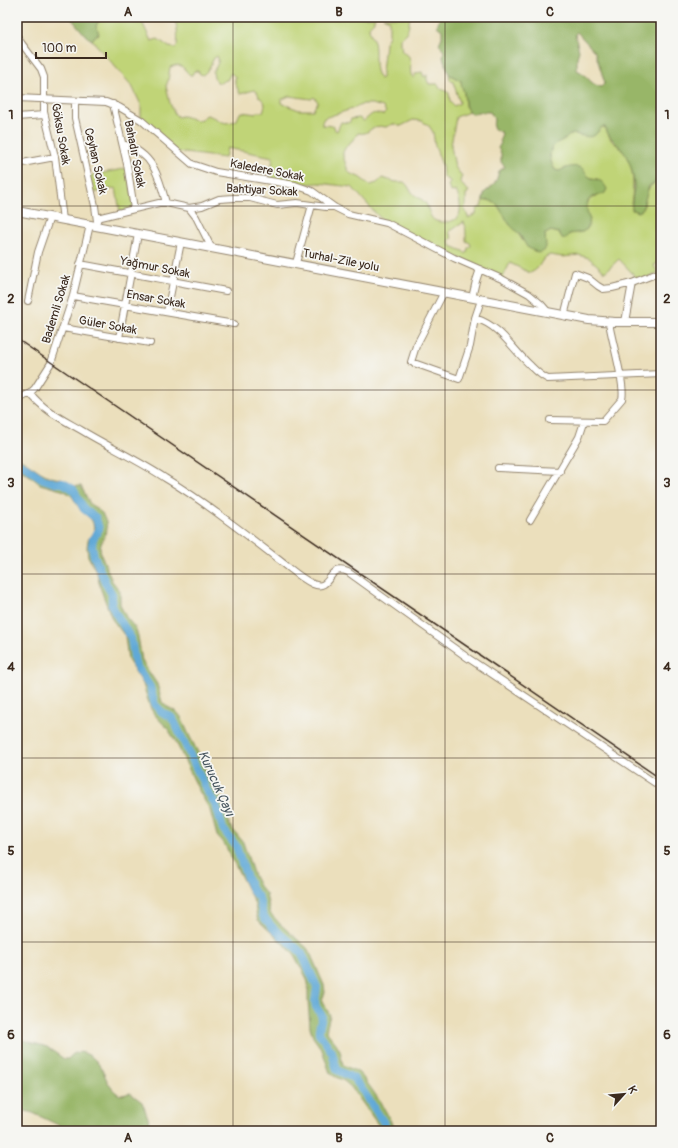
<svg xmlns="http://www.w3.org/2000/svg" width="678" height="1148" font-family="Pangolin,sans-serif">
	<rect width="100%" height="100%" fill="#f6f6f2"/>
	<filter id="ink" filterUnits="userSpaceOnUse"><feTurbulence type="fractalNoise" baseFrequency=".025" numOctaves="2"/><feDisplacementMap in="SourceGraphic" scale="8" xChannelSelector="R" yChannelSelector="G"/><feConvolveMatrix kernelMatrix="1 2 1 2 8 2 1 2 1" color-interpolation-filters="sRGB"/></filter>
	<filter id="wash" filterUnits="userSpaceOnUse"><feTurbulence type="fractalNoise" baseFrequency=".012" numOctaves="4" result="noise"/><feDisplacementMap in="SourceGraphic" scale="16" xChannelSelector="R" yChannelSelector="G"/><feGaussianBlur stdDeviation="0.9" result="paint"/><feColorMatrix in="noise" values="0 0 0 0 0 0 0 0 0 0 0 0 0 0 0 0 0 1.4 0 .05"/><feComposite in="paint" operator="in"/></filter>
	<g filter="url(#wash)">
		<rect width="100%" height="100%" fill="#ebdfbc"/>
		<path fill="#c0d477" stroke="#7e7f4a" fill-rule="evenodd" d="M97,17H142V22L151,41L158,39L169,47L175,48L177,46C178,38 178,24 173,17H375L373,23L369,27C369,32 372,35 373,39C378,52 371,68 380,79L382,78V72L385,43L389,36V20L383,17H410C408,27 410,31 400,38V45L402,46L401,50C404,53 410,55 410,60C412,67 408,74 414,78L416,73L422,72L424,77L427,75V80L429,84H438L440,88L449,93L450,102L454,106L460,103L453,82L450,80L449,74L461,81L464,93L465,106L469,112L456,117L451,146L455,167L462,176L460,181L464,187L469,191L466,195V205L464,208L467,214L468,218L476,214L477,209L481,207L483,199L484,201L489,200L497,204L510,225L515,229L523,241L545,242V234L551,231L559,233L563,239L569,234L582,232L587,229L590,219C584,207 586,197 601,195L598,179L592,178L566,168L559,171L555,170C550,161 546,149 558,142C564,139 565,140 570,134L584,135L596,134L602,127H605C607,131 609,137 612,141C615,144 619,146 622,149C635,165 634,185 631,204L644,206C645,195 646,188 656,182L661,160V262L654,265L658,273L632,283L634,275L619,259L605,272L589,258L579,255L563,257L550,255C539,258 542,269 530,273L510,263L502,279L387,223L378,216L352,187L319,183L295,185L270,181L273,157L227,148L225,158L177,152L141,120V105L132,86L92,40L95,36L99,35L96,25L98,23ZM217,56C221,61 215,68 213,72L214,78L217,82L221,83L223,81L227,80L231,73L235,77V83L240,94L254,90C258,91 258,94 259,97L264,101L265,105L263,112H257L256,114L242,112L240,113L237,120C222,127 221,119 207,115C205,116 203,118 201,119C193,123 186,113 178,117L174,113L170,103L166,86L168,81L170,67C183,62 182,68 190,75H192L194,71H198L200,74L203,75L208,70L214,58ZM289,96L311,99L314,97L318,102L313,110H299L281,103V100ZM363,104H372L383,107L386,112L383,115C372,112 373,113 364,121L359,118L351,119L349,123L341,122L337,131L335,130L334,126L322,125V122L324,118L355,108ZM413,120L422,121L429,126L433,132L435,146L442,165L443,176L451,182L448,185L450,191L453,192L456,191C459,197 462,208 459,215C455,223 441,224 434,220C429,216 429,209 426,204C422,198 415,197 412,192C409,189 408,185 404,182H396L382,178L377,183L370,185L359,177L351,174L348,171L343,156V152L347,145L352,141L358,133C371,136 369,123 386,127L393,124L401,126ZM464,222C466,227 466,234 466,241L470,243L471,246L468,248L467,253L466,254L463,251L451,246L449,241L452,238L449,232Z
			M128,168L134,209L120,212L116,188L92,193L88,176Z"/>
		<path fill="#98b668" stroke="#6a7043" fill-rule="evenodd" d="M70,17H97L98,23L96,25L99,34L95,36L92,40L86,36Z
			M440,17H661V160L656,182L649,186L642,210L639,212L632,210C631,202 633,196 634,188C634,179 632,168 628,160C623,146 610,142 605,127H602C599,130 597,133 595,135C588,140 579,133 570,134C565,141 563,139 557,143C546,151 550,161 555,170L559,171C568,167 573,165 582,168C584,171 586,174 588,176C596,182 600,176 607,189L605,193C602,195 599,195 595,196C584,199 586,211 590,219L587,229L582,232L569,234L566,239H563L559,233L551,231L545,234L546,247L544,251L538,253L527,247L520,235L510,225L497,204L489,200L484,201L483,199L485,192C495,185 496,183 499,171L505,167L501,162V153L498,148L501,143L500,140L502,133L493,128L494,118L490,112H478L475,114C463,112 466,102 464,93C463,89 461,85 461,81L449,74L443,57L444,51L439,44L442,37V30L437,26ZM577,32L595,52L605,83L601,87C589,84 588,75 577,70V57L579,51L575,34Z
			M17,457C28,462 37,471 48,476C53,478 58,478 63,480C72,482 70,487 81,486L90,504L102,513L106,522L107,530L100,546L101,554L112,581L120,591V604L122,609L126,617L136,629L138,636L142,661L157,684L162,702L166,706L177,712L181,717L190,737L202,760L207,774L223,802L230,826L243,842L254,876L259,886L266,894L270,913L280,924L307,948L311,955L324,985L325,992L322,1001L330,1015L326,1031L336,1043L340,1050L343,1065C348,1068 354,1069 359,1073C367,1081 395,1121 393,1131H379V1126L351,1087L344,1081L334,1076L330,1073L322,1050L313,1037L310,1027L308,1001V983L306,977L293,953L258,920C255,914 257,908 254,902L225,845L217,836L210,810L199,791L175,740L168,729L154,714L150,707L143,684L128,660L125,636L112,619L100,587L97,573L88,556L87,547L88,540L94,530L93,523L91,519L81,511L72,496L65,491L40,484L29,475L17,468Z
			M17,1038L47,1047L64,1059H68C73,1053 77,1051 84,1053C106,1061 102,1083 118,1094C122,1096 125,1094 130,1093L142,1102L153,1131H71L33,1113L17,1109Z"/>
		<g fill="none" stroke-linecap="round" stroke-linejoin="round">
			<path stroke="#60a9d7" stroke-width="8" d="M17,463L26,467L43,479L55,483H63L73,489L84,509L96,518L99,529L93,539L92,546L94,556L106,584L112,594V605L115,612L131,638L135,664L150,687L155,705L162,712L171,717L174,721L207,791L216,805L223,829L236,846L247,878L252,890L259,898L263,916L274,929L301,952L304,958L317,987L315,1002L316,1007L322,1016L319,1029V1033L332,1052L337,1070L353,1078L359,1085L384,1123L386,1128L385,1131"/>
		</g>
	</g>
	<g filter="url(#ink)">
		<g fill="none" stroke-linecap="round" stroke-linejoin="round">
			<g stroke="#93846d" stroke-width="8">
				<path id="minor" d="M17,36L22,44L41,69L44,77V112L55,157L63,220
					M17,98L106,102L119,107L141,120L192,164L216,172L295,185L312,191L334,207L348,214L387,223L454,258L502,279L529,294L541,304L548,312
					M75,101V118L95,206L97,221
					M113,104L127,164L134,209
					M17,117L44,115
					M123,144C153,153 159,176 166,203
					M17,164L55,157
					M189,208L202,206L219,199L234,198H250L277,205L297,203L326,207H334
					M97,218L159,203H166L189,208L196,217L211,247
					M296,263L312,205
					M80,264L226,291
					M444,292L416,346L411,362L459,379L470,346L475,318L481,300
					M73,296L234,324
					M472,298L476,281L480,269
					M28,301L38,252L50,217
					M167,312L181,242
					M564,316L575,273L588,278L598,286L603,289L612,288L632,283
					M475,318C502,327 510,347 531,366C536,371 541,376 548,379L661,374
					M625,322L632,283L661,272
					M63,328L150,343
					M119,338L138,234
					M30,393C43,410 62,419 81,430C109,447 138,460 165,478C187,491 208,506 228,521C246,534 265,549 283,563C292,570 302,579 313,584C332,592 327,563 348,572L468,658L661,787
					M17,400L30,393L35,388L51,363L73,296L90,225
					M550,420L603,421L622,399C626,386 611,339 609,322
					M498,468L560,471
					M530,520L579,437L584,422"/>
			</g>
			<g stroke="#93846d" stroke-width="10">
				<path id="major" d="M17,211L589,320L615,322H661"/>
			</g>
			<use href="#minor" stroke="#fff" stroke-width="6"/>
			<use href="#major" stroke="#fff" stroke-width="8"/>
			<path stroke="#3b2a1e" stroke-width="1.5" d="M17,339L661,779"/>
		</g>
	</g>
	<path fill="none" stroke="#3b2a1e" stroke-width="1" stroke-opacity="0.55" d="M233,17V1131M445,17V1131M17,206H661M17,390H661M17,574H661M17,758H661M17,942H661"/>
	<g text-anchor="middle" stroke-width="3.5" stroke-linejoin="round" paint-order="stroke">
		<g font-size="12" fill="#3b2a1e" stroke="#f6f6f2">
			<text transform="translate(61 134) rotate(80)" y="4">Göksu Sokak</text>
			<text transform="translate(135 154) rotate(79)" y="4">Bahadır Sokak</text>
			<text transform="translate(96 161) rotate(77)" y="4">Ceyhan Sokak</text>
			<text transform="translate(267 170) rotate(11)" y="4">Kaledere Sokak</text>
			<text transform="translate(262 190) rotate(3)" y="4">Bahtiyar Sokak</text>
			<text transform="translate(341 260) rotate(11)" y="4">Turhal-Zile yolu</text>
			<text transform="translate(155 267) rotate(11)" y="4">Yağmur Sokak</text>
			<text transform="translate(156 299) rotate(10)" y="4">Ensar Sokak</text>
			<text transform="translate(56 309) rotate(-73)" y="4">Bademli Sokak</text>
			<text transform="translate(108 325) rotate(10)" y="4">Güler Sokak</text>
		</g>
		<g font-size="13" font-style="italic" fill="#48565f" stroke="#f6f6f2">
			<text transform="translate(217 783) rotate(66)" y="5">Kurucuk Çayı</text>
		</g>
	</g>
	<rect width="678" height="1148" fill="none" stroke="#f6f6f2" stroke-width="44"/>
	<g transform="translate(624 1094) rotate(63)" stroke="#f6f6f2" stroke-width="3" paint-order="stroke">
	<path d="M0-3L7 15L0 10L-7 15Z" fill="#3b2a1e"/>
	<text y="-6" font-size="11" font-weight="bold" text-anchor="middle" fill="#3b2a1e">K</text>
	</g>
	<path d="M36 52v6h70v-6" fill="none" stroke="#3b2a1e" stroke-width="2"/>
	<text x="42" y="52" font-size="12" fill="#3b2a1e" stroke="#f6f6f2" stroke-width="3" paint-order="stroke">100 m</text>
	<rect x="22" y="22" width="634" height="1104" fill="none" stroke="#3b2a1e" stroke-width="1.5"/>
	<g font-size="13" text-anchor="middle" font-weight="bold" fill="#3b2a1e">
		<text x="128" y="16">A</text>
		<text x="339" y="16">B</text>
		<text x="550" y="16">C</text>
		<text x="11" y="119">1</text>
		<text x="667" y="119">1</text>
		<text x="11" y="303">2</text>
		<text x="667" y="303">2</text>
		<text x="11" y="487">3</text>
		<text x="667" y="487">3</text>
		<text x="11" y="671">4</text>
		<text x="667" y="671">4</text>
		<text x="11" y="855">5</text>
		<text x="667" y="855">5</text>
		<text x="11" y="1039">6</text>
		<text x="667" y="1039">6</text>
		<text x="128" y="1142">A</text>
		<text x="339" y="1142">B</text>
		<text x="550" y="1142">C</text>
	</g>
</svg>
